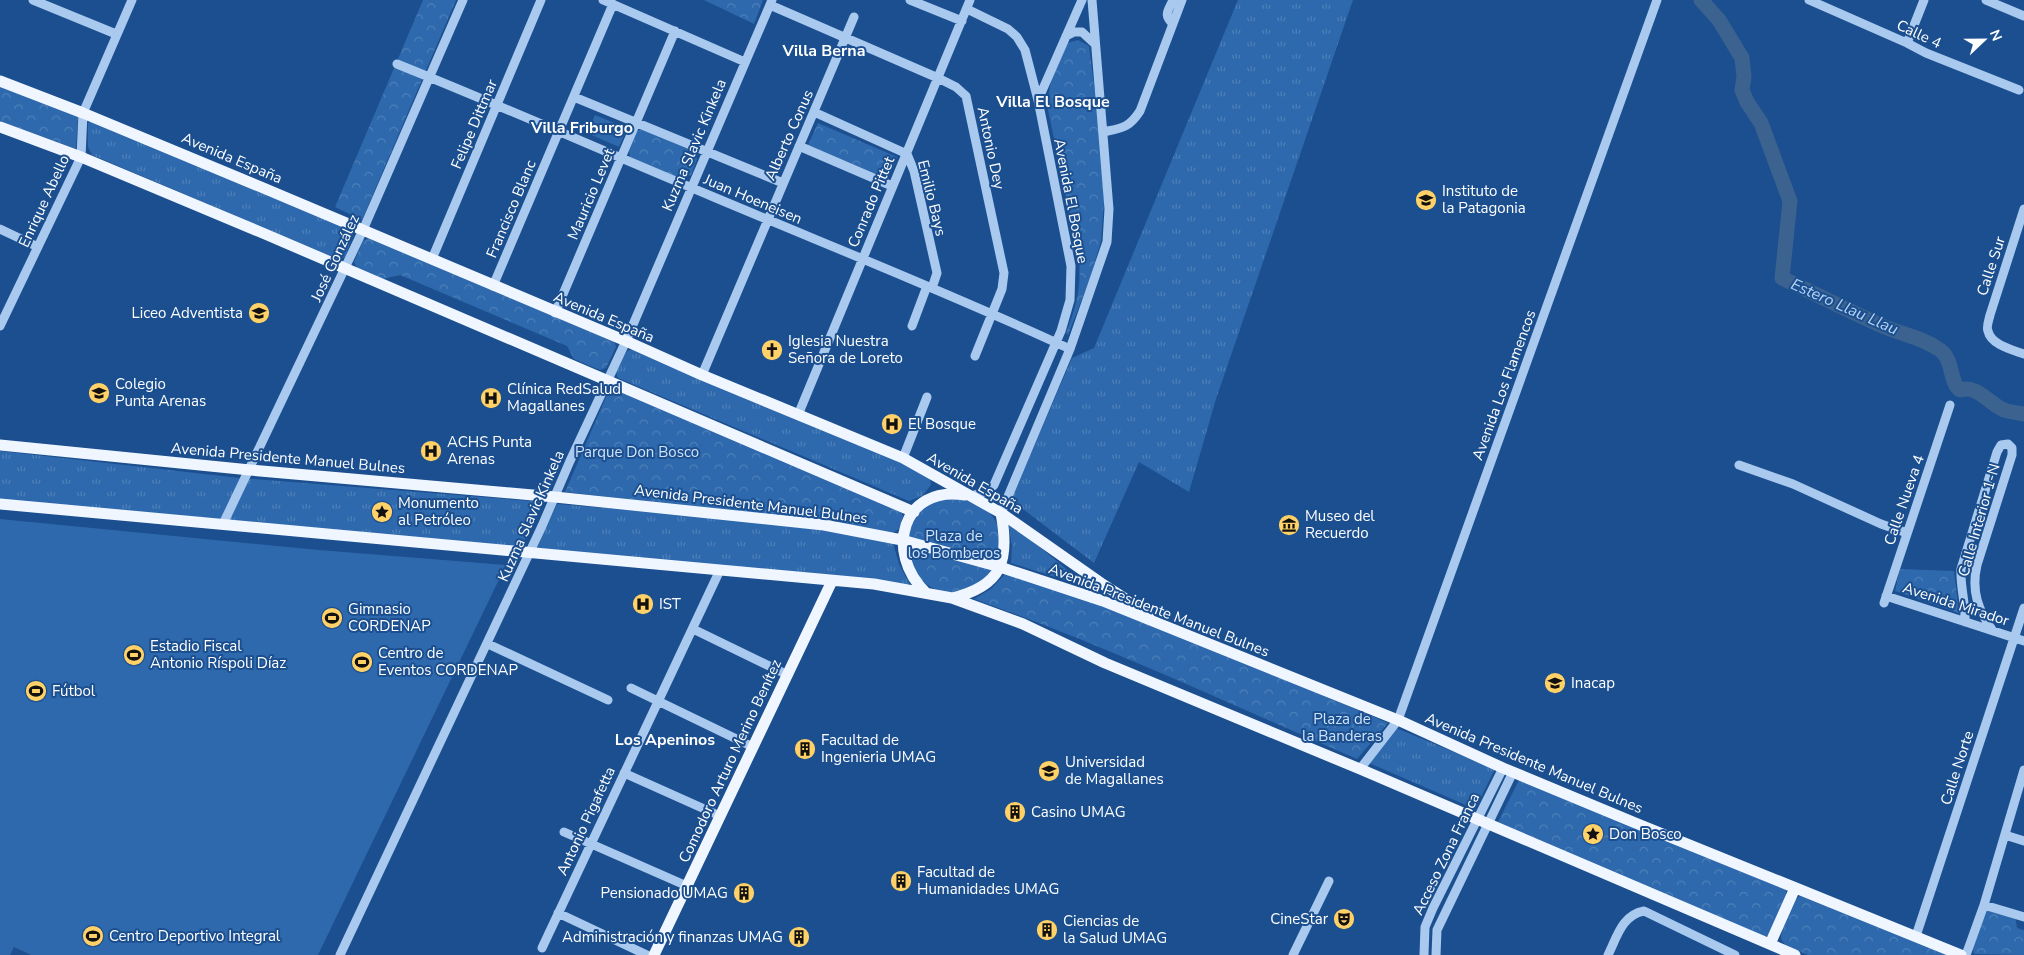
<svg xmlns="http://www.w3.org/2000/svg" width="2024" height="955" font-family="'Nunito Sans',sans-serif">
	<defs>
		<pattern id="grass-tufts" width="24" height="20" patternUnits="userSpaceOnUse" patternTransform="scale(1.25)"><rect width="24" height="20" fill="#2e69ad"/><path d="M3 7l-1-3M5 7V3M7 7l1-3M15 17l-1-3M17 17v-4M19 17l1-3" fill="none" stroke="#4d80b9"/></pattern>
		<pattern id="park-crowns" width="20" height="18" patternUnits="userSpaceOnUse" patternTransform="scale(1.25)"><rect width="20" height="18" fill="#2e69ad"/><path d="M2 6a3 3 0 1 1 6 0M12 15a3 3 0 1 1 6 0" fill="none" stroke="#4d80b9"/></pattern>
	</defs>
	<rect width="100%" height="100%" fill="#1b4f8f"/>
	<path fill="url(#grass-tufts)" d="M1238,0H1353L1216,399L1189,492L1139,462L1094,563L1011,500L1072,358L1094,348Z
		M92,120L350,229L353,235L345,257L338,259L92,155L88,147V123Z
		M633,349L926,473L930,478L931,485L922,496L909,501L618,378L616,372L627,351Z
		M0,451L240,478L544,502L521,548L0,501Z
		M557,504L828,527L893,543L899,564L910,585L533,557Z
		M1008,523L1012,524L1089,588L1011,563L1012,545Z
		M1396,728L1495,769L1475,809L1369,763Z"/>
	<path fill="url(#park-crowns)" d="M423,0H456L362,220L335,207Z
		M704,0H763L754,24Z
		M1078,40L1089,46L1099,126L1104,201L1101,241L1090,278L1068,335L1066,333C1077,304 1081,290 1079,259L1047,105L1051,80L1067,43Z
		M0,86L78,115L76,149L0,121Z
		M818,123L897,157L888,179L808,145Z
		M642,129L693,151L697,159L691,175L680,179L630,157L629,151L637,131Z
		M369,238L614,341L616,347L606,368L600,370L574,359L567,346L400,275L383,279L357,268L354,262L363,241Z
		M610,388L899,508L903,516L899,529L892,533L825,522L565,492Z
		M906 545a48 48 0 1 1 96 0a48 48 0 1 1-96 0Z
		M1900,569L1954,571L1959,613L1895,591Z
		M1007,572L1146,621L1388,723L1357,759C1230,704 1105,645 974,599L991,589Z
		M1520,778L1786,890V895L1768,936H1762L1498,822Z
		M1800,896L1951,955H1808L1786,946L1781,939C1781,928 1790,902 1800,896Z
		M1986,907L2015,916L2017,928L2024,930V955L1974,954L1973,949Z"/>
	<path fill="#2e69ad" d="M595,115L627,128L619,147L587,133Z
		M0,519L319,550L506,565L318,955H31L14,947L10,955H0Z"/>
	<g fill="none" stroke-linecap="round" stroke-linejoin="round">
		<path stroke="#3c6290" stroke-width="15" d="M1701,0L1719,20L1742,58L1744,77L1742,90L1747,102L1761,123L1790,201L1782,278C1815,294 1847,310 1880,325C1900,334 1922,337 1940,350C1954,360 1949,382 1960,390C1977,384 1989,404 2004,410C2010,412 2018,413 2024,414"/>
		<path stroke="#a9c9ee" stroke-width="9" d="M33,0L116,34
			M603,0L745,62
			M910,0L962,21
			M1173,0C1168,11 1163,15 1173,24
			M1809,0L1907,43L1926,53L2019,90
			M1986,0L2024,16
			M770,5L938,78L956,87L966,96L1004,273L1002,289L975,356
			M967,9L1008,29L1017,37L1025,50L1038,100L1071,266L1070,300L1061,331L994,485L988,491L971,496
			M1066,36L1074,32H1082L1095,44
			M1907,43L1924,0
			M397,64C504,107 610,154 716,198C835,248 954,295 1070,349
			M574,97L783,183
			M1038,100L1082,0
			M814,112L907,154L914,171L937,273L932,288
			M1103,132C1122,128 1129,128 1140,111L1182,0
			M799,146L892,186
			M2024,209L1990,315C1989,320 1986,327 1988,331C1991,345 2013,350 2024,354
			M0,229L38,247
			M432,259L541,0
			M493,286L613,4
			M555,313L675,31
			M0,326L81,157L83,113L132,0
			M912,326L927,286
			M702,375L854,17
			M798,415L970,0
			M903,458L927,397
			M1739,465L1793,484L1881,524L1907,533
			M1001,513L1070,349L1107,242L1109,209L1092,0
			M223,524L363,230L463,0
			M1886,596L2024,641
			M1884,603L1950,405
			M1965,622C1966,604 1960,587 1961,569L1997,452L2001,445L2008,444L2012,448V455L1977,565C1971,591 1978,610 1993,631
			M693,629L788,675
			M488,644L608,700
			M631,688L753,747
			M1360,769L1398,720L1657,0
			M624,773L720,816
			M564,832L687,886
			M2005,835L2024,841
			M1984,905L2024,917
			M558,913L647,955
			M1916,936L2024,608
			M542,948L720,570
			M340,955L542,526L570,461L626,341L772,0
			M1293,955L1329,881
			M1424,955L1425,927L1433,908L1503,768
			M1436,955L1437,930L1513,772
			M1608,955C1617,937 1622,915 1644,911L1735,955
			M1966,955L1984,905L2024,770"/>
		<path stroke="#f0f6ff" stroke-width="11" d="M0,81L83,113L261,187L626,341L702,375L903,458L1001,513L1101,583L1149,614
			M0,127L81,157L265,234L914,512
			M0,445L250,470L555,497L824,525L902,540L1000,567L1103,601L1398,720L1503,768L1633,822L1961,955
			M0,504L874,584L952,598L1023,624L1105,663L1360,769L1795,955
			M926,593C884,552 902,485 965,495
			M952,598C1002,586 1010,561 1001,513
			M1770,944L1795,888
			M654,955L832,581"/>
	</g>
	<defs>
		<g id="university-disc" transform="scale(1.125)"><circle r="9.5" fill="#ffd166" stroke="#1b4f8f"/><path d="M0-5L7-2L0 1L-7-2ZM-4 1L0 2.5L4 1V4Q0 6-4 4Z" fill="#111"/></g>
		<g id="school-disc" transform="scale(1.125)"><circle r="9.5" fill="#ffd166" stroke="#1b4f8f"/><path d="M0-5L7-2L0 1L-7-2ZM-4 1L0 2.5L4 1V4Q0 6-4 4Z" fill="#111"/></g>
		<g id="church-disc" transform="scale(1.125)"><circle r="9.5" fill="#ffd166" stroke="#1b4f8f"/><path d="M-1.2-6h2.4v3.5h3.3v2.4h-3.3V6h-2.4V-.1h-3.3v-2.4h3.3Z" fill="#111"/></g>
		<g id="hospital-disc" transform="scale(1.125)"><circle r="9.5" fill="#ffd166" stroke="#1b4f8f"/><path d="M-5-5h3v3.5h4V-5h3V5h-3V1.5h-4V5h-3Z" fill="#111"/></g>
		<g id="sight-disc" transform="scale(1.125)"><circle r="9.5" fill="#ffd166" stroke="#1b4f8f"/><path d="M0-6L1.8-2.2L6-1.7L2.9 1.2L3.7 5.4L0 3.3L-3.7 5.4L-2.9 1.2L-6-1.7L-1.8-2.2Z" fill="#111"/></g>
		<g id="museum-disc" transform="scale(1.125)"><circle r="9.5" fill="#ffd166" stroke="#1b4f8f"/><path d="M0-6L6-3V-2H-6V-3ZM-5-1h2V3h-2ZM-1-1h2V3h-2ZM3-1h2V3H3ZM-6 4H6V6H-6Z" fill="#111"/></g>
		<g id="stadium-disc" transform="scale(1.125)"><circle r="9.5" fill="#ffd166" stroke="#1b4f8f"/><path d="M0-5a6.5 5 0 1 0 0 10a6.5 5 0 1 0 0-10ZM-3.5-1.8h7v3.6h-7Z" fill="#111"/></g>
		<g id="building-disc" transform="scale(1.125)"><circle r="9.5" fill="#ffd166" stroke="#1b4f8f"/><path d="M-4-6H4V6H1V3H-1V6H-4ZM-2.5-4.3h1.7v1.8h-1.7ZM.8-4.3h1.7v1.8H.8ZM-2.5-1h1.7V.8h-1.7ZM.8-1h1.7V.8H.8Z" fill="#111"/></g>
		<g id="theatre-disc" transform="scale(1.125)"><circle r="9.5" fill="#ffd166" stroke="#1b4f8f"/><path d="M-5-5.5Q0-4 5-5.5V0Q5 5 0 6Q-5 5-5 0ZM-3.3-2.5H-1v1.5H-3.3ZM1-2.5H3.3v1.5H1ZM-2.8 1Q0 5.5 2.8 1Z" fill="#111"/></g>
	</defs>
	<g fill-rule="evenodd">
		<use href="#university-disc" x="1426" y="200"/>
		<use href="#school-disc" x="259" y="313"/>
		<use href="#church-disc" x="772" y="350"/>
		<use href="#school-disc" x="99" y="393"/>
		<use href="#hospital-disc" x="491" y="398"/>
		<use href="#hospital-disc" x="892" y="424"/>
		<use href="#hospital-disc" x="431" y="451"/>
		<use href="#sight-disc" x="382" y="512"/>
		<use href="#museum-disc" x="1289" y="525"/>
		<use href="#hospital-disc" x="643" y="604"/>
		<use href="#stadium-disc" x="332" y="618"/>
		<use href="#stadium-disc" x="134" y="655"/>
		<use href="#stadium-disc" x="362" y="662"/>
		<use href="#university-disc" x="1555" y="683"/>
		<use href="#stadium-disc" x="36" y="691"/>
		<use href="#building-disc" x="805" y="749"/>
		<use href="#university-disc" x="1049" y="771"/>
		<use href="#building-disc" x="1015" y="812"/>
		<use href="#sight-disc" x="1593" y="834"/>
		<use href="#building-disc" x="901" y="881"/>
		<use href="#building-disc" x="744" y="893"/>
		<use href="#theatre-disc" x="1344" y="919"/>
		<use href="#building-disc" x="1047" y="930"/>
		<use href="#stadium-disc" x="93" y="936"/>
		<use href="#building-disc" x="799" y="937"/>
	</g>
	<g text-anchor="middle" stroke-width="4" stroke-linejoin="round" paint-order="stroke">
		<g font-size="15" fill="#fff" stroke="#1b4f8f">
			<text transform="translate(1919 34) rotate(25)" y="5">Calle 4</text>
			<text transform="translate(474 124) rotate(-67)" y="5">Felipe Dittmar</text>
			<text transform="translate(789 135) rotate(-66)" y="5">Alberto Conus</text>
			<text transform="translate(694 145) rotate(-67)" y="5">Kuzma Slavic Kinkela</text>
			<text transform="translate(991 148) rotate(78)" y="5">Antonio Dey</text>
			<text transform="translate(232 158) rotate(23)" y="5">Avenida España</text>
			<text transform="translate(591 194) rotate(-67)" y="5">Mauricio Levet</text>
			<text transform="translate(932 198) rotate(76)" y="5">Emilio Bays</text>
			<text transform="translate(753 199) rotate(23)" y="5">Juan Hoeneisen</text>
			<text transform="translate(44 201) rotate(-65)" y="5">Enrique Abello</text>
			<text transform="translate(1071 201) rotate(79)" y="5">Avenida El Bosque</text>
			<text transform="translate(871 202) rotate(-67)" y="5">Conrado Pittet</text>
			<text transform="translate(511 209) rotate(-67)" y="5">Francisco Blanc</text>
			<text transform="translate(335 258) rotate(-65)" y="5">José González</text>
			<text transform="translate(1991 266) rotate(-72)" y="5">Calle Sur</text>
			<text transform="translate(604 317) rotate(23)" y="5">Avenida España</text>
			<text transform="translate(1504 385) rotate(-70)" y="5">Avenida Los Flamencos</text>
			<text transform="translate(288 458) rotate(5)" y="5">Avenida Presidente Manuel Bulnes</text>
			<text transform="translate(975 483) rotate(30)" y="5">Avenida España</text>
			<text transform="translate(1904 500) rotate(-71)" y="5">Calle Nueva 4</text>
			<text transform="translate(751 504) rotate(7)" y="5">Avenida Presidente Manuel Bulnes</text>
			<text transform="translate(531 516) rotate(-66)" y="5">Kuzma Slavic Kinkela</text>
			<text transform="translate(1979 520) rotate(-74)" y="5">Calle Interior 1-N</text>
			<text transform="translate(1956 604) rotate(18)" y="5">Avenida Mirador</text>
			<text transform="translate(1159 610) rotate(21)" y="5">Avenida Presidente Manuel Bulnes</text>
			<text transform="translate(730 761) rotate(-65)" y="5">Comodoro Arturo Merino Benítez</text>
			<text transform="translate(1534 763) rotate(23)" y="5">Avenida Presidente Manuel Bulnes</text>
			<text transform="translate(1957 768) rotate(-72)" y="5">Calle Norte</text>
			<text transform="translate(586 821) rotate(-65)" y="5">Antonio Pigafetta</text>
			<text transform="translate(1446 854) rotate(-64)" y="5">Acceso Zona Franca</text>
		</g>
		<g font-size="15" fill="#fff" stroke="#1b4f8f" text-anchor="start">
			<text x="1442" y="196">Instituto de<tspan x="1442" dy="17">la Patagonia</tspan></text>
			<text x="243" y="318" text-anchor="end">Liceo Adventista</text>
			<text x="788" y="346">Iglesia Nuestra<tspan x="788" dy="17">Señora de Loreto</tspan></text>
			<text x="115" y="389">Colegio<tspan x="115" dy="17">Punta Arenas</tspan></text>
			<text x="507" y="394">Clínica RedSalud<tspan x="507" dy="17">Magallanes</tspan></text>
			<text x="908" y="429">El Bosque</text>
			<text x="447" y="447">ACHS Punta<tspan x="447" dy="17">Arenas</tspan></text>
			<text x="398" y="508">Monumento<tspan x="398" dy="17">al Petróleo</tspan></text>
			<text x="1305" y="521">Museo del<tspan x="1305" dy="17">Recuerdo</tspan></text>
			<text x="659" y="609">IST</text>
			<text x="348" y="614">Gimnasio<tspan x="348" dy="17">CORDENAP</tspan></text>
			<text x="150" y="651">Estadio Fiscal<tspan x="150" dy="17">Antonio Ríspoli Díaz</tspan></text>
			<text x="378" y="658">Centro de<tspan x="378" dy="17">Eventos CORDENAP</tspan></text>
			<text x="1571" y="688">Inacap</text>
			<text x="52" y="696">Fútbol</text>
			<text x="821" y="745">Facultad de<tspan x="821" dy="17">Ingenieria UMAG</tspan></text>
			<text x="1065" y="767">Universidad<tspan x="1065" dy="17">de Magallanes</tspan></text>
			<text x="1031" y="817">Casino UMAG</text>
			<text x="1609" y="839">Don Bosco</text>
			<text x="917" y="877">Facultad de<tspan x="917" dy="17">Humanidades UMAG</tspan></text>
			<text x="728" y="898" text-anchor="end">Pensionado UMAG</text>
			<text x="1328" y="924" text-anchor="end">CineStar</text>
			<text x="1063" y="926">Ciencias de<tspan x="1063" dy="17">la Salud UMAG</tspan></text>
			<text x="109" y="941">Centro Deportivo Integral</text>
			<text x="783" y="942" text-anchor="end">Administración y finanzas UMAG</text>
		</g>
		<g font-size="15" fill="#cfe3fa" stroke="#1b4f8f">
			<text x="637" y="457">Parque Don Bosco</text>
			<text x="954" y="541">Plaza de<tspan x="954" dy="17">los Bomberos</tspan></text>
			<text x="1342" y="724">Plaza de<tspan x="1342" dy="17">la Banderas</tspan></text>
		</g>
		<g font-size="16" font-weight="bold" fill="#fff" stroke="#1b4f8f">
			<text x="824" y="56">Villa Berna</text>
			<text x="1053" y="107">Villa El Bosque</text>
			<text x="582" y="133">Villa Friburgo</text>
			<text x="665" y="745">Los Apeninos</text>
		</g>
		<g font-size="16" font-style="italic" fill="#b5d3f5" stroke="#1b4f8f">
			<text transform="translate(1845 306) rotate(24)" y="6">Estero Llau Llau</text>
		</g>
	</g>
	<g transform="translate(1984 40) rotate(68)" stroke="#1b4f8f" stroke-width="4" paint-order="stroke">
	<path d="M0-4L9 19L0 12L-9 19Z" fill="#ffffff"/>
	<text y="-8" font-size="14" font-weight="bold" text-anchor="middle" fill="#ffffff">N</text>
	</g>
</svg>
